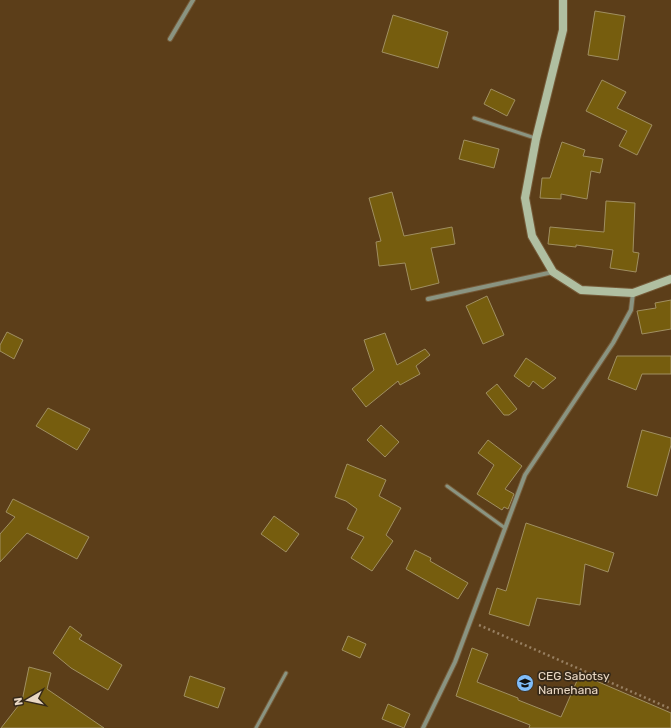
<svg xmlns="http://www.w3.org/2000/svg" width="671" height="728" font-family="Rubik,sans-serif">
	<rect width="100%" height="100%" fill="#5c3e19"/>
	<path fill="#765d0e" stroke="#a08f61" d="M595,11L625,16L618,60L588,55Z
		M393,15L448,32L438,68L382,52Z
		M602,80L626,92L617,108L652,125L637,155L619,146L627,131L586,111Z
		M491,89L515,100L507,116L484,104Z
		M464,140L499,149L494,168L459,159Z
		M562,142L585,150L583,156L603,159L600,173L591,171L587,199L561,194V199L540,198L542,178H550Z
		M392,192L404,236L452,227L455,244L431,248L439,283L411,290L405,263L379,266L376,242L381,241L369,198Z
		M606,201L635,203L633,252L639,253L636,272L610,268L613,250L576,245V247L548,244L550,227L604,232Z
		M487,296L504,335L483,344L466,306Z
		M671,300V329L642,334L637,311L656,308L655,303Z
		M7,332L23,340L14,359L0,351V345Z
		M385,333L397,365L425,349L430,355L416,366L420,374L400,385L398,381L366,407L352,389L374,370L364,340Z
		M617,356H671V374H642L636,390L608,379Z
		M526,358L556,378L543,389L533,381L529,387L514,376Z
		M497,384L517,409L509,415H504L486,393Z
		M48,408L90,429L77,450L36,426Z
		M381,425L399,442L385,457L367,440Z
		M642,430L671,438V445L657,496L627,487Z
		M488,440L522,466L505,489L514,494L508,509L504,507L502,510L477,494L494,465L478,453Z
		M347,464L386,480L379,496L401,508L386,535L393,541L372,571L351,558L364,537L347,529L357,509L346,501L335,497Z
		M13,499L89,537L77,559L27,533L0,562V534L15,517L6,512Z
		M274,516L299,534L286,552L261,534Z
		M526,523L614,553L608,572L585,564L580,605L537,598L529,626L489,614L497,588L506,591Z
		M415,550L431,558L430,561L468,583L458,599L406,569Z
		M70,626L82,635L79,639L122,665L108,690L71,668L53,653Z
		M348,636L366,644L360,658L342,650Z
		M472,648L488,654L477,682L518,698V700L561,717L580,674L671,713V728H529L530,725L456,696Z
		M29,667L51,673L47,689L104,728H1L22,701Z
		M190,676L225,688L218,708L184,696Z
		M388,704L410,714L404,728L382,719Z"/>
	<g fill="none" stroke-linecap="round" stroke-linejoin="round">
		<g stroke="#755a38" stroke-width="5">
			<path id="lane" d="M474,118L535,138
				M447,486L505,528
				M256,728L286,673"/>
		</g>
		<g stroke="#755a38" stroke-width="6">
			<path id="street" d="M170,39L193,0
				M428,299L553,272
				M423,728L455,662L525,475L613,343L631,310L633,293"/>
		</g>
		<g stroke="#755a38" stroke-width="10">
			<path id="secondary" d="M563,0V30L536,139L525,198L532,236L553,272L581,290L633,293L671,279"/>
		</g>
		<path stroke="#998163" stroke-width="2.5" stroke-dasharray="2 3" stroke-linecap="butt" d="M479,625L671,709"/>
		<use href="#lane" stroke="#8a9481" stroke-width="3"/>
		<use href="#street" stroke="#8a9481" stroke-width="4"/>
		<use href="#secondary" stroke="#b0bfa1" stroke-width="8"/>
	</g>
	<defs>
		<g id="school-disc" transform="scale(0.9)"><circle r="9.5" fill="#80bdfa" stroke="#362919"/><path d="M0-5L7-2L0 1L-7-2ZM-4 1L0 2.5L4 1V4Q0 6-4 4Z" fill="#111"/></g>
	</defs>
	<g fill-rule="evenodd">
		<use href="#school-disc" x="525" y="683"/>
	</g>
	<g text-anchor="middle" stroke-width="3.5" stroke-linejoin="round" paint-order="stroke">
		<g font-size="12" fill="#e9d7c3" stroke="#362919" text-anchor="start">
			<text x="538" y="680">CEG Sabotsy<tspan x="538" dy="14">Namehana</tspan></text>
		</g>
	</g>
	<g transform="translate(28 700) rotate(261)" stroke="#362919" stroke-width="3" paint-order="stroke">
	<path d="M0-3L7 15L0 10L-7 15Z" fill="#e9d7c3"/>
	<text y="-6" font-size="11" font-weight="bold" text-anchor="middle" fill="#e9d7c3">N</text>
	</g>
</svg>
